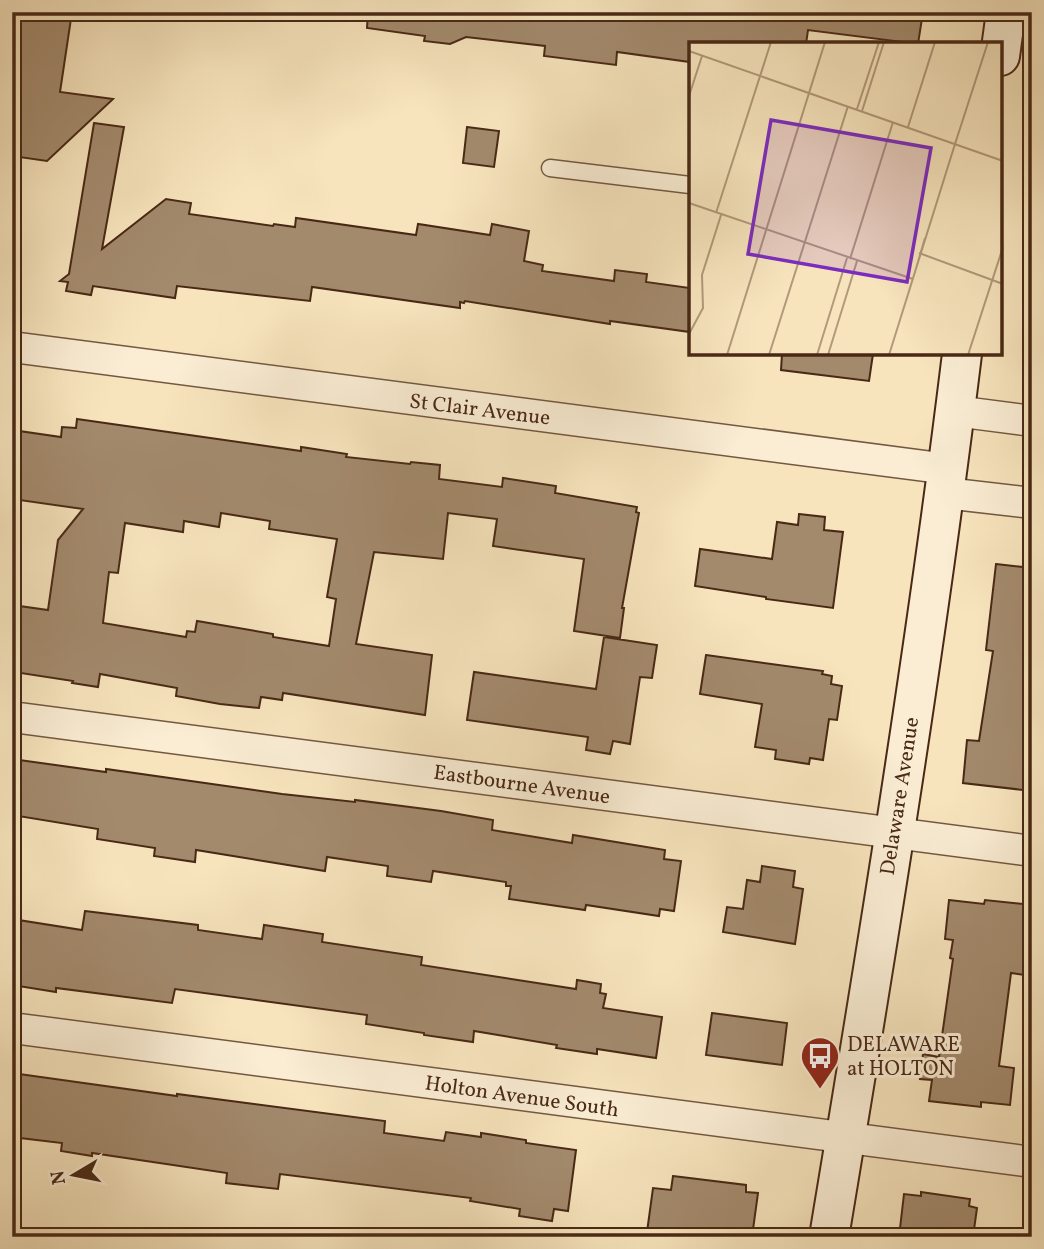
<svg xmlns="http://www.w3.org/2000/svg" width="1044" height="1249" font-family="Vollkorn,serif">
	<rect width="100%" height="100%" fill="#f7e4bd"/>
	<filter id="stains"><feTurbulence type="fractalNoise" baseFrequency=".00286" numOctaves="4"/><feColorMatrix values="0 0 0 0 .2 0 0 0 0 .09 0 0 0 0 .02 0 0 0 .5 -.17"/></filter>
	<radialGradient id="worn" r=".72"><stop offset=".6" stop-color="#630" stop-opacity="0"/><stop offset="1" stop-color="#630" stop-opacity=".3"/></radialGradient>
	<path fill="#a38a6d" stroke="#492916" stroke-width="2" fill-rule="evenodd" d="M12,12H72L60,92L113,99L47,161L12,156Z
		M368,12H923L918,44L808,30L806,44H690V62L617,52L616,65L544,56L545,46L466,37L450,44L424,41L425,36L367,28Z
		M94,123L124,127L102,249L166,199L191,203L189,214L273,226L274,224L295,227L296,218L416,235L418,224L490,235L492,224L529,231L524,261L543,265L542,271L614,281L615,270L647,274L646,282L690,288V332L610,321V324L465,301L464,303L460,302V308L312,287L310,301L177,286L175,298L93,286L91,295L66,291L68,282L60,281L69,274Z
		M467,127L499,131L494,167L463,163Z
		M782,354H873L869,381L781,370Z
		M77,419L301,451V447L347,454L346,457L410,464L411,462L440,465L439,479L502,487L503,478L556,486L555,493L637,507L636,512L639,513L622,608H624L620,638L574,631L584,559L493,546L497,519L448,513L443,559L374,552L356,644L432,655L425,715L283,693L282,700L261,697L259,708L220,704L176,696L177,688L100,674L98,687L72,683L73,681L14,672L16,657L12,656V605L48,610L58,540L83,509L12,499V430L61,437L62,427L76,428ZM221,513L270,521L269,529L337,539L327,597L336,599L329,646L273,637V634L197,621L195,632L187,631L186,637L103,623L109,572L118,573L125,523L183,532L184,521L219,527Z
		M799,514L825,517L824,530L843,532L833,608L766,599V597L695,586L700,549L772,559L777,522L798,525Z
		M996,564L1032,568V791L963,783L967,740L979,741L993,651L986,650Z
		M604,637L657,645L652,678L640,677L630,744L613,741L610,754L586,750L588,737L467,720L474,672L596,689Z
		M706,655L823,671L822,674L832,676L831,684L842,686L837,720L829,719L823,760L810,758L809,764L775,759L776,750L755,747L762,704L700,694Z
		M12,759L106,772V769L282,794L355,802V800L441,811L493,820L492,830L572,843L573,835L665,850L664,859L681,861L674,911L660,909L659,916L586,905L585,910L509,899L511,886H506V882L433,871L431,882L387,876L388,866L327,857L325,871L196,850L195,862L154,856L155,848L97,839L98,829L12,815Z
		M762,866L795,871L793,887L803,889L795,944L723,932L727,907L743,909L747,880L760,882Z
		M949,900L984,904L985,900L1032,905V976L1011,973L999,1066L1014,1068L1010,1105L981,1102V1107L929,1101L932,1080L920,1079L923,1054L939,1057L953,959L950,958L953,940L945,939Z
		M85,911L198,925V930L262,939L264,925L323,934L322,942L422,957L421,965L576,989L577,980L601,984L600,993L606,994L603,1008L662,1017L656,1058L597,1049V1054L556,1048L557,1045L474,1031L473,1042L424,1035V1033L366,1024L367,1015L175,989L172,1003L56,988V992L12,985V919L82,930Z
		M712,1013L787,1023L782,1065L706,1055Z
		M12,1073L177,1096V1094L385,1121L384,1133L444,1141L446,1132L481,1137V1133L526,1140V1143L576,1150L568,1211L554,1209L552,1221L519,1216L520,1209L470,1201L471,1198L280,1174L278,1189L226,1183L227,1173L92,1153V1156L61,1151L62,1143L12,1137Z
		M673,1176L746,1185V1192L758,1193L752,1237H683L647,1232L653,1188L671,1190Z
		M921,1192L970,1199L969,1206L977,1208L973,1237H899L904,1194L921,1196Z"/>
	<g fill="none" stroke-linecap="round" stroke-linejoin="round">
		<g stroke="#745840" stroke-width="19">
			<path id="lane" d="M550,168L690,185"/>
		</g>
		<g stroke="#745840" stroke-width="33">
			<path id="street" d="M12,347L948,469
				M955,411L1032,421
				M945,493L1032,503
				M12,717L1032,851
				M12,1028L1032,1162"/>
		</g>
		<g stroke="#492916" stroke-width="42">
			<path id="secondary" d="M1000,56L1006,12
				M829,1237C878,943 926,649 962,354"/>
		</g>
		<use href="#lane" stroke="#faedd4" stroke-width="16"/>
		<use href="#street" stroke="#faedd4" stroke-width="30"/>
		<use href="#secondary" stroke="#faedd4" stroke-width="38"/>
	</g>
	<defs>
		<g id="bus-pin" transform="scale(2.0125)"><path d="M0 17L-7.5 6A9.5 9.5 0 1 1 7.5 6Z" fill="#8f2418" stroke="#faedd4"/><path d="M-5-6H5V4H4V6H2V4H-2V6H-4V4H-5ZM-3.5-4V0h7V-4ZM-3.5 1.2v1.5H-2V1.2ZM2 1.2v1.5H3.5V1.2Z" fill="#fff"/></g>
	</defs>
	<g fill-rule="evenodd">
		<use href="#bus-pin" x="820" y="1056"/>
	</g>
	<g text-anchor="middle" stroke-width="6" stroke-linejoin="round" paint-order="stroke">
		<g font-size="21" fill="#492916" stroke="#faedd4">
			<text transform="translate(480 409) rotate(7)" y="7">St Clair Avenue</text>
			<text transform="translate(522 784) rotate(8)" y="7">Eastbourne Avenue</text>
			<text transform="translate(899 796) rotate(-81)" y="7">Delaware Avenue</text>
			<text transform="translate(522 1096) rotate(8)" y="7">Holton Avenue South</text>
		</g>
		<g font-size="21" fill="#492916" stroke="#faedd4" text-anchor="start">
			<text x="847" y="1051">DELAWARE<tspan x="847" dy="24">at HOLTON</tspan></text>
		</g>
	</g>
	<g transform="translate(689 42)">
		<rect width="313" height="313" fill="#f7e4bd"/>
		<path fill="none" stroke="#b1997a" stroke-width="2" d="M0,9L314,119M0,54L13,14M168,67L190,0M173,69L195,0M219,85L246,0M266,102L299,0M0,161L224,237M27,171L82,0M230,211L314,242M161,217L204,80M226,230L236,196M0,292L14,266L13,233L32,173M38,313L136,0M80,313L159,64M128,313L158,216M139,313L168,219M200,313L266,102M279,313L314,205"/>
		<path fill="#7b2cbf" fill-opacity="0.15" stroke="#7b2cbf" stroke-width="3.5" d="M82,78L242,106L218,240L59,212Z"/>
		<rect width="313" height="313" fill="none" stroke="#492916" stroke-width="3.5"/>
	</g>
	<rect width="1044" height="1249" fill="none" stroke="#f7e4bd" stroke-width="42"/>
	<rect x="14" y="14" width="1016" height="1221" fill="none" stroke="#492916" stroke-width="3.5"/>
	<rect x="21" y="21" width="1002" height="1207" fill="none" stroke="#492916" stroke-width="2"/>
	<g transform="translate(74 1175) rotate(260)" stroke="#faedd4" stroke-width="5" paint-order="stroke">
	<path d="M0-5L12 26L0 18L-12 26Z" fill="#492916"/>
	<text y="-10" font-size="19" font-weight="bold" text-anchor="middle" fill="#492916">N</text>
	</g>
	<rect width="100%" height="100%" filter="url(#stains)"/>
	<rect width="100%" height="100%" fill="url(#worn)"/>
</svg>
